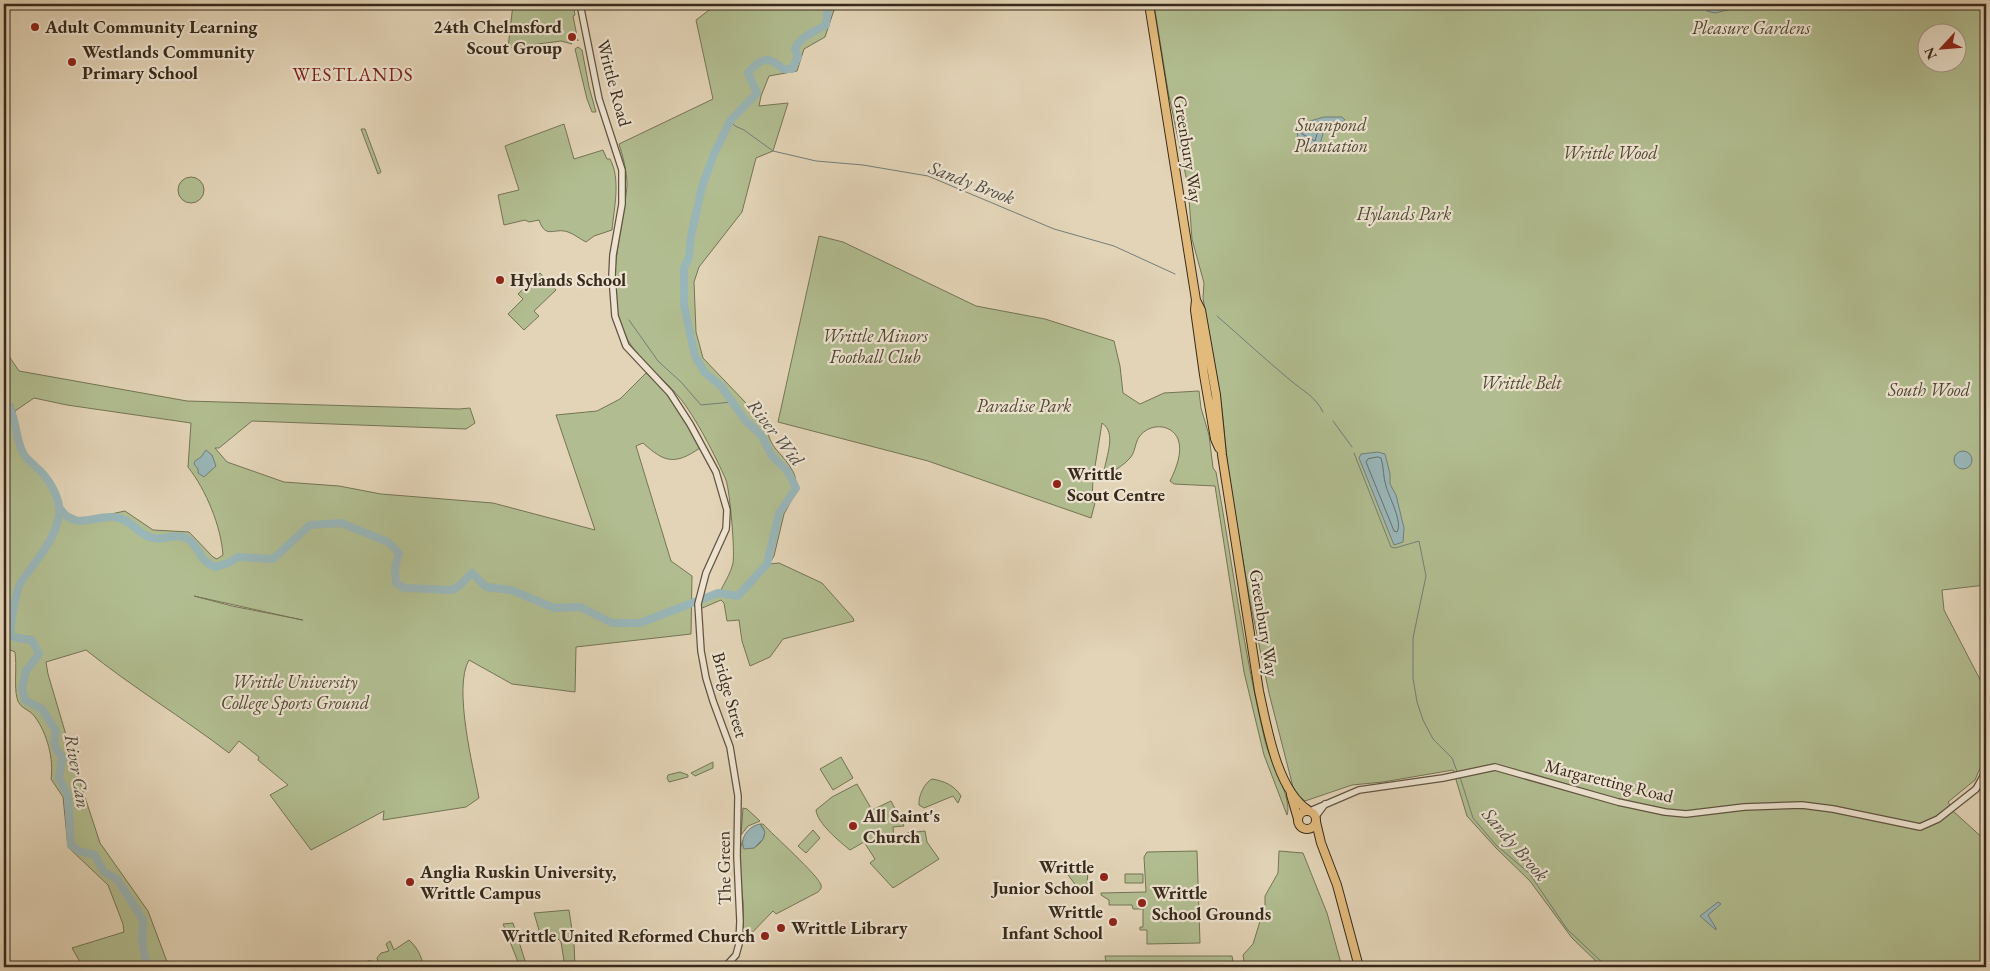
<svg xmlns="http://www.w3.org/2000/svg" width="1990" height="971" font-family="'EB Garamond',serif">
	<rect width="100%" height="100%" fill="#e3d4b7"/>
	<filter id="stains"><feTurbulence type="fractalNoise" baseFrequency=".004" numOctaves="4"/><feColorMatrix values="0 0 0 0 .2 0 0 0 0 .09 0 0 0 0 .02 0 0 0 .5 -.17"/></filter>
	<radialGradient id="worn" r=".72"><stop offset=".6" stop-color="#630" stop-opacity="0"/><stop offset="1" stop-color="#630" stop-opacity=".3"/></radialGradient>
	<path fill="#b1bd90" stroke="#747456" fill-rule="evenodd" d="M513,4H573L575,15L573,16L578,41L573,32L566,37L572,44L561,41L508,48Z
		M717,4H839L835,7L825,37L804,49L797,71L769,76L761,96L759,106L788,103L773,151L756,158L742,212L699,267L694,282L696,332L703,358L766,424C770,451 781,450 792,470C796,475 796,484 797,490L784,514L774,556L769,564L779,563L822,583L853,618L854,621L783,639L770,657L750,666L742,641L739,620L727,621L724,603L721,600L700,609L701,601L719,594C723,585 731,573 733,563C735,550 730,492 726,480C716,457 695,416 679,397C659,373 631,355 620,324C605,280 624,230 627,185C627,171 623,157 619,144L713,99L696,20Z
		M1154,4H1986V585L1942,590L1944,610L1986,691V754L1975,780L1948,802L1953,811L1986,841V967H1602L1572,938L1530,881L1496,848L1467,816L1453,770L1383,782L1352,785L1305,801L1300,797L1293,787L1269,693L1250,601L1229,479L1222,409L1203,298L1204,283L1192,239L1188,186L1168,91ZM1928,32H1958V62H1928Z
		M578,47L582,50L589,87L596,112H592L587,99L575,49Z
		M564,124L574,159L603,150L607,159H610C621,179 614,208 612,230L594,236L586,242C580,239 574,234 568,232C554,227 546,240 539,220L529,222L525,220L504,225L498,195L519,190L505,146Z
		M361,129H365L381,172L378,174Z
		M178 190a13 13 0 1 1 26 0a13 13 0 1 1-26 0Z
		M819,236L843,242L976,306L1045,319L1114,341L1120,366L1123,393L1140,404L1164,393L1199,391L1201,408L1209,435L1213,468L1216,472C1232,562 1244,652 1265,741C1269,759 1293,799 1287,815L1264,755L1244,672L1215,486L1174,484L1170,481C1176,469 1183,452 1178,439C1171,423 1149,423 1139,437C1135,443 1135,453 1130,458C1125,464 1118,468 1111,473L1104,472C1106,456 1117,433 1102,423L1093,479L1092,502L1095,503L1091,518L928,461L778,422Z
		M540,273L556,290L534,311L539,316L524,330L508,314L523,299L518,294Z
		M4,349L19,371L187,401L459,409L470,408L475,423L466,429L252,421L219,448H215L227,462L284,482L339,486L381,494L493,503L595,530L556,415L597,411L620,399L646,373L664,390L678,409L700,448C675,465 665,463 643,443L636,446L671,561L692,576L691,634L576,647L575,692L512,684L469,660C453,687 473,766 479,798L466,807L383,820L384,811L311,850L270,795L288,785L258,760L259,757L239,741L229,753C182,717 132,687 86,650L46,662L48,674L79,779L100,843L148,911L169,967H83L72,948L124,932L123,924L108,885L68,847L63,797L51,779C54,759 47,733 35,717C30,709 19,709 17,698C14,687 17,666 15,652L8,649L4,652V403L9,413L15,411L12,404L4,397ZM34,398L67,405L191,423L188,467C206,490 221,526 223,555L217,559L213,557L189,532L153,530L125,511L83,520L65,512L50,479L30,459L23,449L16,426L15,411ZM194,596L302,620H303L232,606Z
		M841,757L853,778L833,790L820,769Z
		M713,762V768L695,776L691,773Z
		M680,772L688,775V777L669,782L667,778L668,775Z
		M932,779C944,781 954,785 961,796L958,803L953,796L924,808L919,805C918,797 924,783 932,779Z
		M857,784L872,810L891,801L904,826L893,827L894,842L907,841V833L925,831L927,842L939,859L893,888L870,863L875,859L864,842L850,850C840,842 817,823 816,810L832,797Z
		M743,808L747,809L760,821L748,826L741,835Z
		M760,824H763C772,834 819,876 821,885C822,888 820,890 818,892L776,914L773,911L743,942C743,929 744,916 743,902C742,883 735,858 743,840V846L754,848C763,842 769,833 760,824Z
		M813,830L820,838L806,853L798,846Z
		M1197,851L1200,943L1147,944V930H1140V927H1143V909H1133L1132,905H1109V900L1101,895V893L1146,892L1144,857L1147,852Z
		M1279,851L1303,853L1327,913L1342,967H1245L1243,955L1253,944L1265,905V896L1278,873Z
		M1088,867L1087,889L1086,891L1081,892L1068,875Z
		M1125,874H1143V883H1125Z
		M569,910L574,943L575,967H565L561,942L557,938L541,937L534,913Z
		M513,923L527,967H520L503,924Z
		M409,940C418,948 421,956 424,967H379L377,958L381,953L389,951L386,944L390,941L394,950Z
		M1105,956H1232L1234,967H1107Z
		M368,961H372L375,967H342L357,965Z"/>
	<path fill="#99b6b8" stroke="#727e79" d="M1706,4H1716V6L1719,7L1723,4H1733L1731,9L1715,13L1707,11Z
		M1324,117H1342L1345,120L1341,123H1329L1325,127L1320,144C1311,148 1306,143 1298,138L1296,125Z
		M206,450L212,455L216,466L204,477L198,473V469L194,464L195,461L201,457Z
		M1954 460a9 9 0 1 1 18 0a9 9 0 1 1-18 0Z
		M1378,452L1385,454L1390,474V484L1396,495L1404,528L1403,542L1394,545L1359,458L1361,454Z
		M760,824L765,832L763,839L754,848L744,849C739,838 749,826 760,824Z
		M1718,902L1721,904L1708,915L1716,928V930L1700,916Z"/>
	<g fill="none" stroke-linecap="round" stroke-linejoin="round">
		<path stroke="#68706a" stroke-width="1" d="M1309,126L1319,127L1315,141L1302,134V129Z
			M1378,457L1381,458C1384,468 1383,477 1386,486C1389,497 1403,522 1397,532L1394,531L1366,462L1368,459Z"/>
		<path stroke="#727e79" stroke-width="1" d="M730,121L735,126L744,130L773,151L816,161L863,165L928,176L1054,229L1114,246L1175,274
			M1217,316C1241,337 1265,359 1290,380C1303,391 1315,396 1323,412
			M629,320L658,361L681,382L701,405L732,402
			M1333,421L1352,447
			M1354,453L1391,547L1395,548L1419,541L1426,576L1413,638V678L1417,702L1423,720L1433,739L1452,758L1458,774
			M1460,777L1473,818L1496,845L1529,873L1567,929L1607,967"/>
		<path stroke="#99b6b8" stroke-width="8" d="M4,400C16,410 15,438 23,453C26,459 31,462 36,467C47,476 56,491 59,505C62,527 44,551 32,567C29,572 24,577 21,582C15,593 11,623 10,635L17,638L32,640L39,654L26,671L22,688L25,700L42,709L56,731C53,743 54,748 62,757L59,778L68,796L71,845L79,851L95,855L104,872L117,879L143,920L142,941L147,967
			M59,507C76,534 96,512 119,518C132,521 139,535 152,538C162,541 176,533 186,538C200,545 198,562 216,567L228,563L238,557L273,559L310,525L341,523L388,542L399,553L395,568L396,583L404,588L452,590L459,586L472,573L486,587L511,590L554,608L580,607L612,623H640L718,593L738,596L767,564L779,513L796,488L788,472L772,456L761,435L745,420L721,386L705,373L695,356L684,305V268L689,257L691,236L702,187L714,154L730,121L757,93L748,73C760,58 769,55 783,69H792L798,57L795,49C801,36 815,31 826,25L828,4"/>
		<g stroke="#625442" stroke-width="8">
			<path id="minor" d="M580,4L599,99L622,170V204L613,255L612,276L615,316L626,346L670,393L690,424L716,472L727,510L726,529L706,573L698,604L701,651L706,678L713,701L730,747L738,796L737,856L740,921L739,944L736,955L725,967
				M1310,811L1359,790L1443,778L1495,767L1618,802L1665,812L1686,814L1744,807L1802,805L1833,809L1920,827L1938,819L1976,789L1986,771
				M1316,816L1325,804"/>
		</g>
		<g stroke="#372a1b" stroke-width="10">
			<path id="highway" d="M1149,4L1196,300L1195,310L1204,375L1215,439L1219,448
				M1196,300L1201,310L1216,395L1222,455L1259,691C1267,727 1277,790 1308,810
				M1291,795L1298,819
				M1298 820a9 9 0 1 1 18 0a9 9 0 1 1-18 0Z
				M1316,822L1321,843L1337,885L1359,967"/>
		</g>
		<use href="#minor" stroke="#ede3d0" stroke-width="5.5"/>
		<use href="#highway" stroke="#e2ba7c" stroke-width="8"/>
	</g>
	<g fill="#8f2418" stroke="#ede3d0" stroke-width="2">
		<circle cx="35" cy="27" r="5"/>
		<circle cx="572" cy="37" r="5"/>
		<circle cx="72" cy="62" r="5"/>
		<circle cx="500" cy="280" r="5"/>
		<circle cx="1057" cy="484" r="5"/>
		<circle cx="853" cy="826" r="5"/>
		<circle cx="1104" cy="877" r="5"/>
		<circle cx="410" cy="882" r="5"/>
		<circle cx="1142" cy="903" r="5"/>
		<circle cx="1113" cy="922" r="5"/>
		<circle cx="781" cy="928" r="5"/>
		<circle cx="765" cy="936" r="5"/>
	</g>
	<g text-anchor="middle" stroke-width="4.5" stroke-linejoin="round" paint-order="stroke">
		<g font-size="18" font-weight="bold" fill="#372a1b" stroke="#ede3d0" text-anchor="start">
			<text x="45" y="33">Adult Community Learning</text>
			<text x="562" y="33" text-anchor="end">24th Chelmsford<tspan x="562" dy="21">Scout Group</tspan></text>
			<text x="82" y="58">Westlands Community<tspan x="82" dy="21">Primary School</tspan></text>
			<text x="510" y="286">Hylands School</text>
			<text x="1067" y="480">Writtle<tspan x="1067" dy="21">Scout Centre</tspan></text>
			<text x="863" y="822">All Saint's<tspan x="863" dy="21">Church</tspan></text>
			<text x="1094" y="873" text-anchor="end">Writtle<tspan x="1094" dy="21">Junior School</tspan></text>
			<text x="420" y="878">Anglia Ruskin University,<tspan x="420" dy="21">Writtle Campus</tspan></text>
			<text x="1152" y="899">Writtle<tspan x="1152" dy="21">School Grounds</tspan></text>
			<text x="1103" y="918" text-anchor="end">Writtle<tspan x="1103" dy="21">Infant School</tspan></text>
			<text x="791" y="934">Writtle Library</text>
			<text x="755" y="942" text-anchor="end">Writtle United Reformed Church</text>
		</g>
		<g font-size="18" font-style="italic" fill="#4f4732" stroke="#ede3d0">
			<text x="1751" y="34">Pleasure Gardens</text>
			<text x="1331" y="131">Swanpond<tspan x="1331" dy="21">Plantation</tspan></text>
			<text x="1610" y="159">Writtle Wood</text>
			<text x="1404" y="220">Hylands Park</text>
			<text x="875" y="342">Writtle Minors<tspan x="875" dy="21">Football Club</tspan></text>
			<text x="1521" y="389">Writtle Belt</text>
			<text x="1929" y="396">South Wood</text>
			<text x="1024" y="412">Paradise Park</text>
			<text x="295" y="688">Writtle University<tspan x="295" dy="21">College Sports Ground</tspan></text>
		</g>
		<g font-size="18" fill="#372a1b" stroke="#ede3d0">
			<text transform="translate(614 83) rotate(75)" y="6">Writtle Road</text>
			<text transform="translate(1188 149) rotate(81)" y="6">Greenbury Way</text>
			<text transform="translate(1264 623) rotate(81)" y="6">Greenbury Way</text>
			<text transform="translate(730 695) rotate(74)" y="6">Bridge Street</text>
			<text transform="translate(1609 781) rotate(14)" y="6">Margaretting Road</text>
			<text transform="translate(724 868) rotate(-91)" y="6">The Green</text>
		</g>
		<g font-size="19" letter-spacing="1" fill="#7a1f14" stroke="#ede3d0">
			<text x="353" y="81">WESTLANDS</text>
		</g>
		<g font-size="19" font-style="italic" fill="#504d42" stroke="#ede3d0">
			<text transform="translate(972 182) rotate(21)" y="7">Sandy Brook</text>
			<text transform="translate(776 432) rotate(52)" y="7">River Wid</text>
			<text transform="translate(78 771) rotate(80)" y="7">River Can</text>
			<text transform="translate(1516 844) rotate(49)" y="7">Sandy Brook</text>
		</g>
	</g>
	<rect width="1990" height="971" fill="none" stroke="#e3d4b7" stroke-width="20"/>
	<rect x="5" y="5" width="1980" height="961" fill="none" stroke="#372a1b" stroke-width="2.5"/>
	<rect x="10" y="10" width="1970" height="951" fill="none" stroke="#372a1b"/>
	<g transform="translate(1942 48) rotate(244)"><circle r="24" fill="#ede3d0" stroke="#a49988"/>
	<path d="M0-4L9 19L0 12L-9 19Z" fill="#8f2418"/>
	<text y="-8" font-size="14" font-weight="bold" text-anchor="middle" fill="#372a1b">N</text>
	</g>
	<rect width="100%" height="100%" filter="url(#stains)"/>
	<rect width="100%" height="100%" fill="url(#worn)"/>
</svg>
